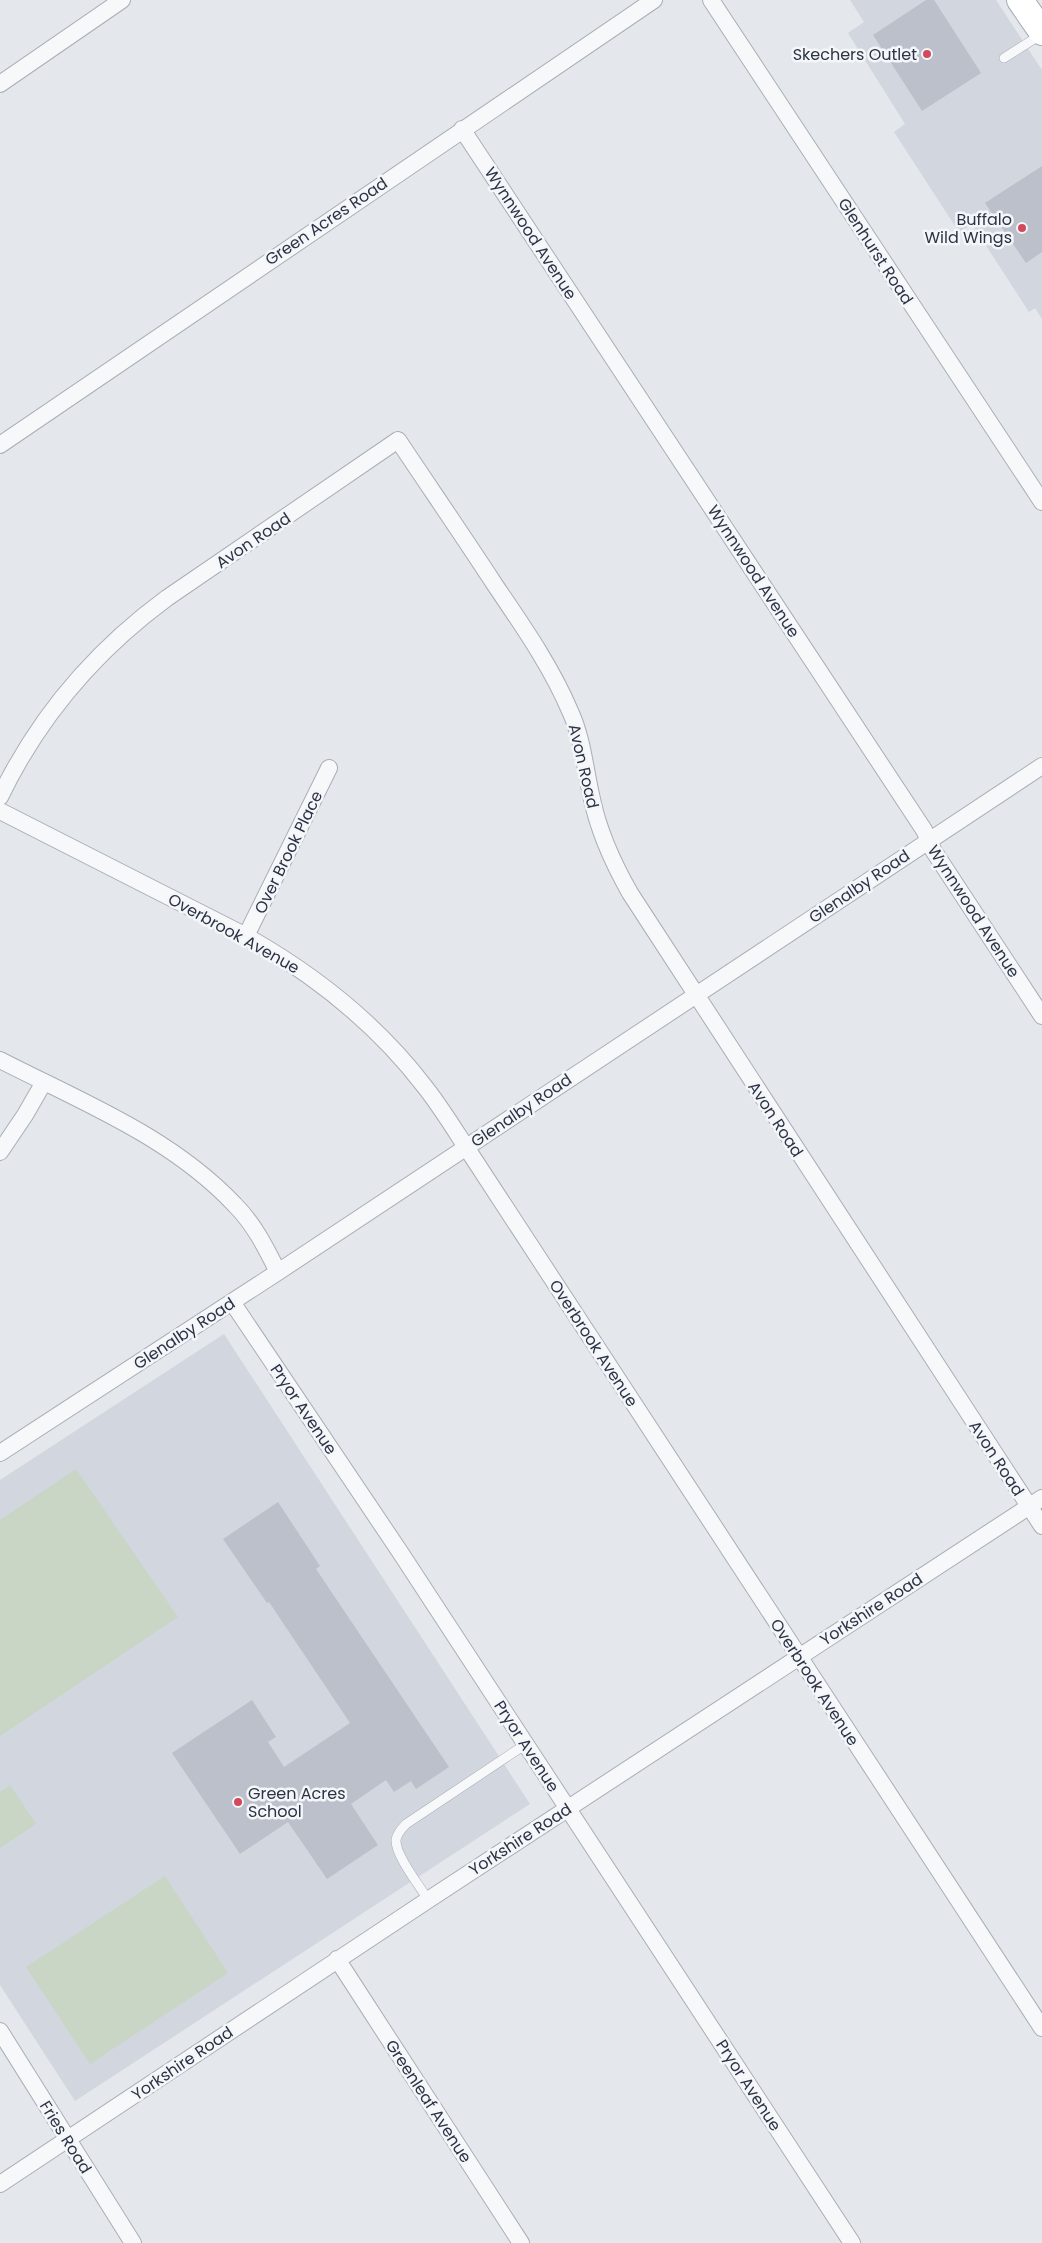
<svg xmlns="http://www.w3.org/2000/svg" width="1042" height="2243" font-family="Poppins,sans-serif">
	<rect width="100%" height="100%" fill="#e4e7ec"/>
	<path fill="#d2d6de" d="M850,0H996L1042,70V319L1035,308L1029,312L972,224L959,232L894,132L905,124L848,33L864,22Z
		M224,1334L530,1804L75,2101L0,1985V1480Z"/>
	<path fill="#c9d6c5" d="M76,1469L178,1617L0,1736V1520Z
		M10,1785L36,1824L0,1848V1792Z
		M165,1876L228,1973L90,2064L26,1967Z"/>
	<path fill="#bbc0ca" d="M926,0H934L981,73L922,111L873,35Z
		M1042,166V252L1026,263L985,203Z
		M278,1502L320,1566L316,1569L449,1767L416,1789L411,1781L394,1792L386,1780L351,1804L378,1845L327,1879L288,1822L240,1854L172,1753L252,1700L276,1737L268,1742L284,1767L350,1723L269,1602L267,1603L223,1539Z"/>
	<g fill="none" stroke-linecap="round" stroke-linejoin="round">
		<g stroke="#a9aeb7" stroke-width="10">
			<path id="lane" d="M1004,58L1042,34
				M428,1900C420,1886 395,1855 396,1840C397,1834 402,1828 406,1824L526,1744"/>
		</g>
		<g stroke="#a9aeb7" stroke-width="18">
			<path id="street" d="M711,0L1042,502
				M0,84L122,0
				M462,129L924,830L933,850L1042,1016
				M0,445L654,0
				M0,797C39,716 95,651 167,598L398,440C430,488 463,536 495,585C522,625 551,666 570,711C583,739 585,770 592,799C599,833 613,863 630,893L1042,1526
				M0,811L246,936C315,975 377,1024 425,1087C440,1106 453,1127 466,1147L1042,2028
				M246,936L329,768
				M0,1060C82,1102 171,1137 235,1205C254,1224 266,1248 278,1272
				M0,1152L25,1115L44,1082
				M232,1302L400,1552L852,2243
				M0,1453L278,1272L1042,766
				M337,1959L521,2243
				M0,2031L133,2243
				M0,2184L428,1900L1042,1498"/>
		</g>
		<g stroke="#a3abb8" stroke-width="28">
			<path id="primary" d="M1020,0L1042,32"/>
		</g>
		<use href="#lane" stroke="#f7f8fa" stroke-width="9"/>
		<use href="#street" stroke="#f7f8fa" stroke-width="16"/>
		<use href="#primary" stroke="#fff" stroke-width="26"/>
	</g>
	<g fill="#d1495b" stroke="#f4f6f9" stroke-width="2">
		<circle cx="927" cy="54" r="5"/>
		<circle cx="1022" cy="228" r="5"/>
		<circle cx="238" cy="1802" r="5"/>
	</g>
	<g text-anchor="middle" stroke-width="5" stroke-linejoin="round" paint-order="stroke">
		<g font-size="16" fill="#2b3445" stroke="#f4f6f9" text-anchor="end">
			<text x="917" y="60">Skechers Outlet</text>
			<text x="1012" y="225">Buffalo<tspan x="1012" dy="18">Wild Wings</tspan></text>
			<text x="248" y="1799" text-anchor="start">Green Acres<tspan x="248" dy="18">School</tspan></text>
		</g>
		<g font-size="16" fill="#2b3445" stroke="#f4f6f9">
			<text transform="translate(326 221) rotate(-34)" y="6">Green Acres Road</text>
			<text transform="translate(531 233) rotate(57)" y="6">Wynnwood Avenue</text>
			<text transform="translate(876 251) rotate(57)" y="6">Glenhurst Road</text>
			<text transform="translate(253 540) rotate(-34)" y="6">Avon Road</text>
			<text transform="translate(754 571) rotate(57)" y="6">Wynnwood Avenue</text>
			<text transform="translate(584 766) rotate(77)" y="6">Avon Road</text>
			<text transform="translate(288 852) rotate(-64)" y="6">Over Brook Place</text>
			<text transform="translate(859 886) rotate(-34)" y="6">Glenalby Road</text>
			<text transform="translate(974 911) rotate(57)" y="6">Wynnwood Avenue</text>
			<text transform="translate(234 933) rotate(29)" y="6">Overbrook Avenue</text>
			<text transform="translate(521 1110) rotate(-34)" y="6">Glenalby Road</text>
			<text transform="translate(776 1119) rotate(57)" y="6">Avon Road</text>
			<text transform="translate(184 1333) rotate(-33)" y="6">Glenalby Road</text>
			<text transform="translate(594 1343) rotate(57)" y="6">Overbrook Avenue</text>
			<text transform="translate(304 1409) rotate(56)" y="6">Pryor Avenue</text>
			<text transform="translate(997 1458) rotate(57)" y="6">Avon Road</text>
			<text transform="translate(871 1609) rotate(-33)" y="6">Yorkshire Road</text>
			<text transform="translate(815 1682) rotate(57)" y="6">Overbrook Avenue</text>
			<text transform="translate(527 1746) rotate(57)" y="6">Pryor Avenue</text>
			<text transform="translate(520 1839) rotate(-33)" y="6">Yorkshire Road</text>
			<text transform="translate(182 2063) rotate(-34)" y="6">Yorkshire Road</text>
			<text transform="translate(749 2085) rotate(57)" y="6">Pryor Avenue</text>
			<text transform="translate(429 2101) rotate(57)" y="6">Greenleaf Avenue</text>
			<text transform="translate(66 2137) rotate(58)" y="6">Fries Road</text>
		</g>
	</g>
</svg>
